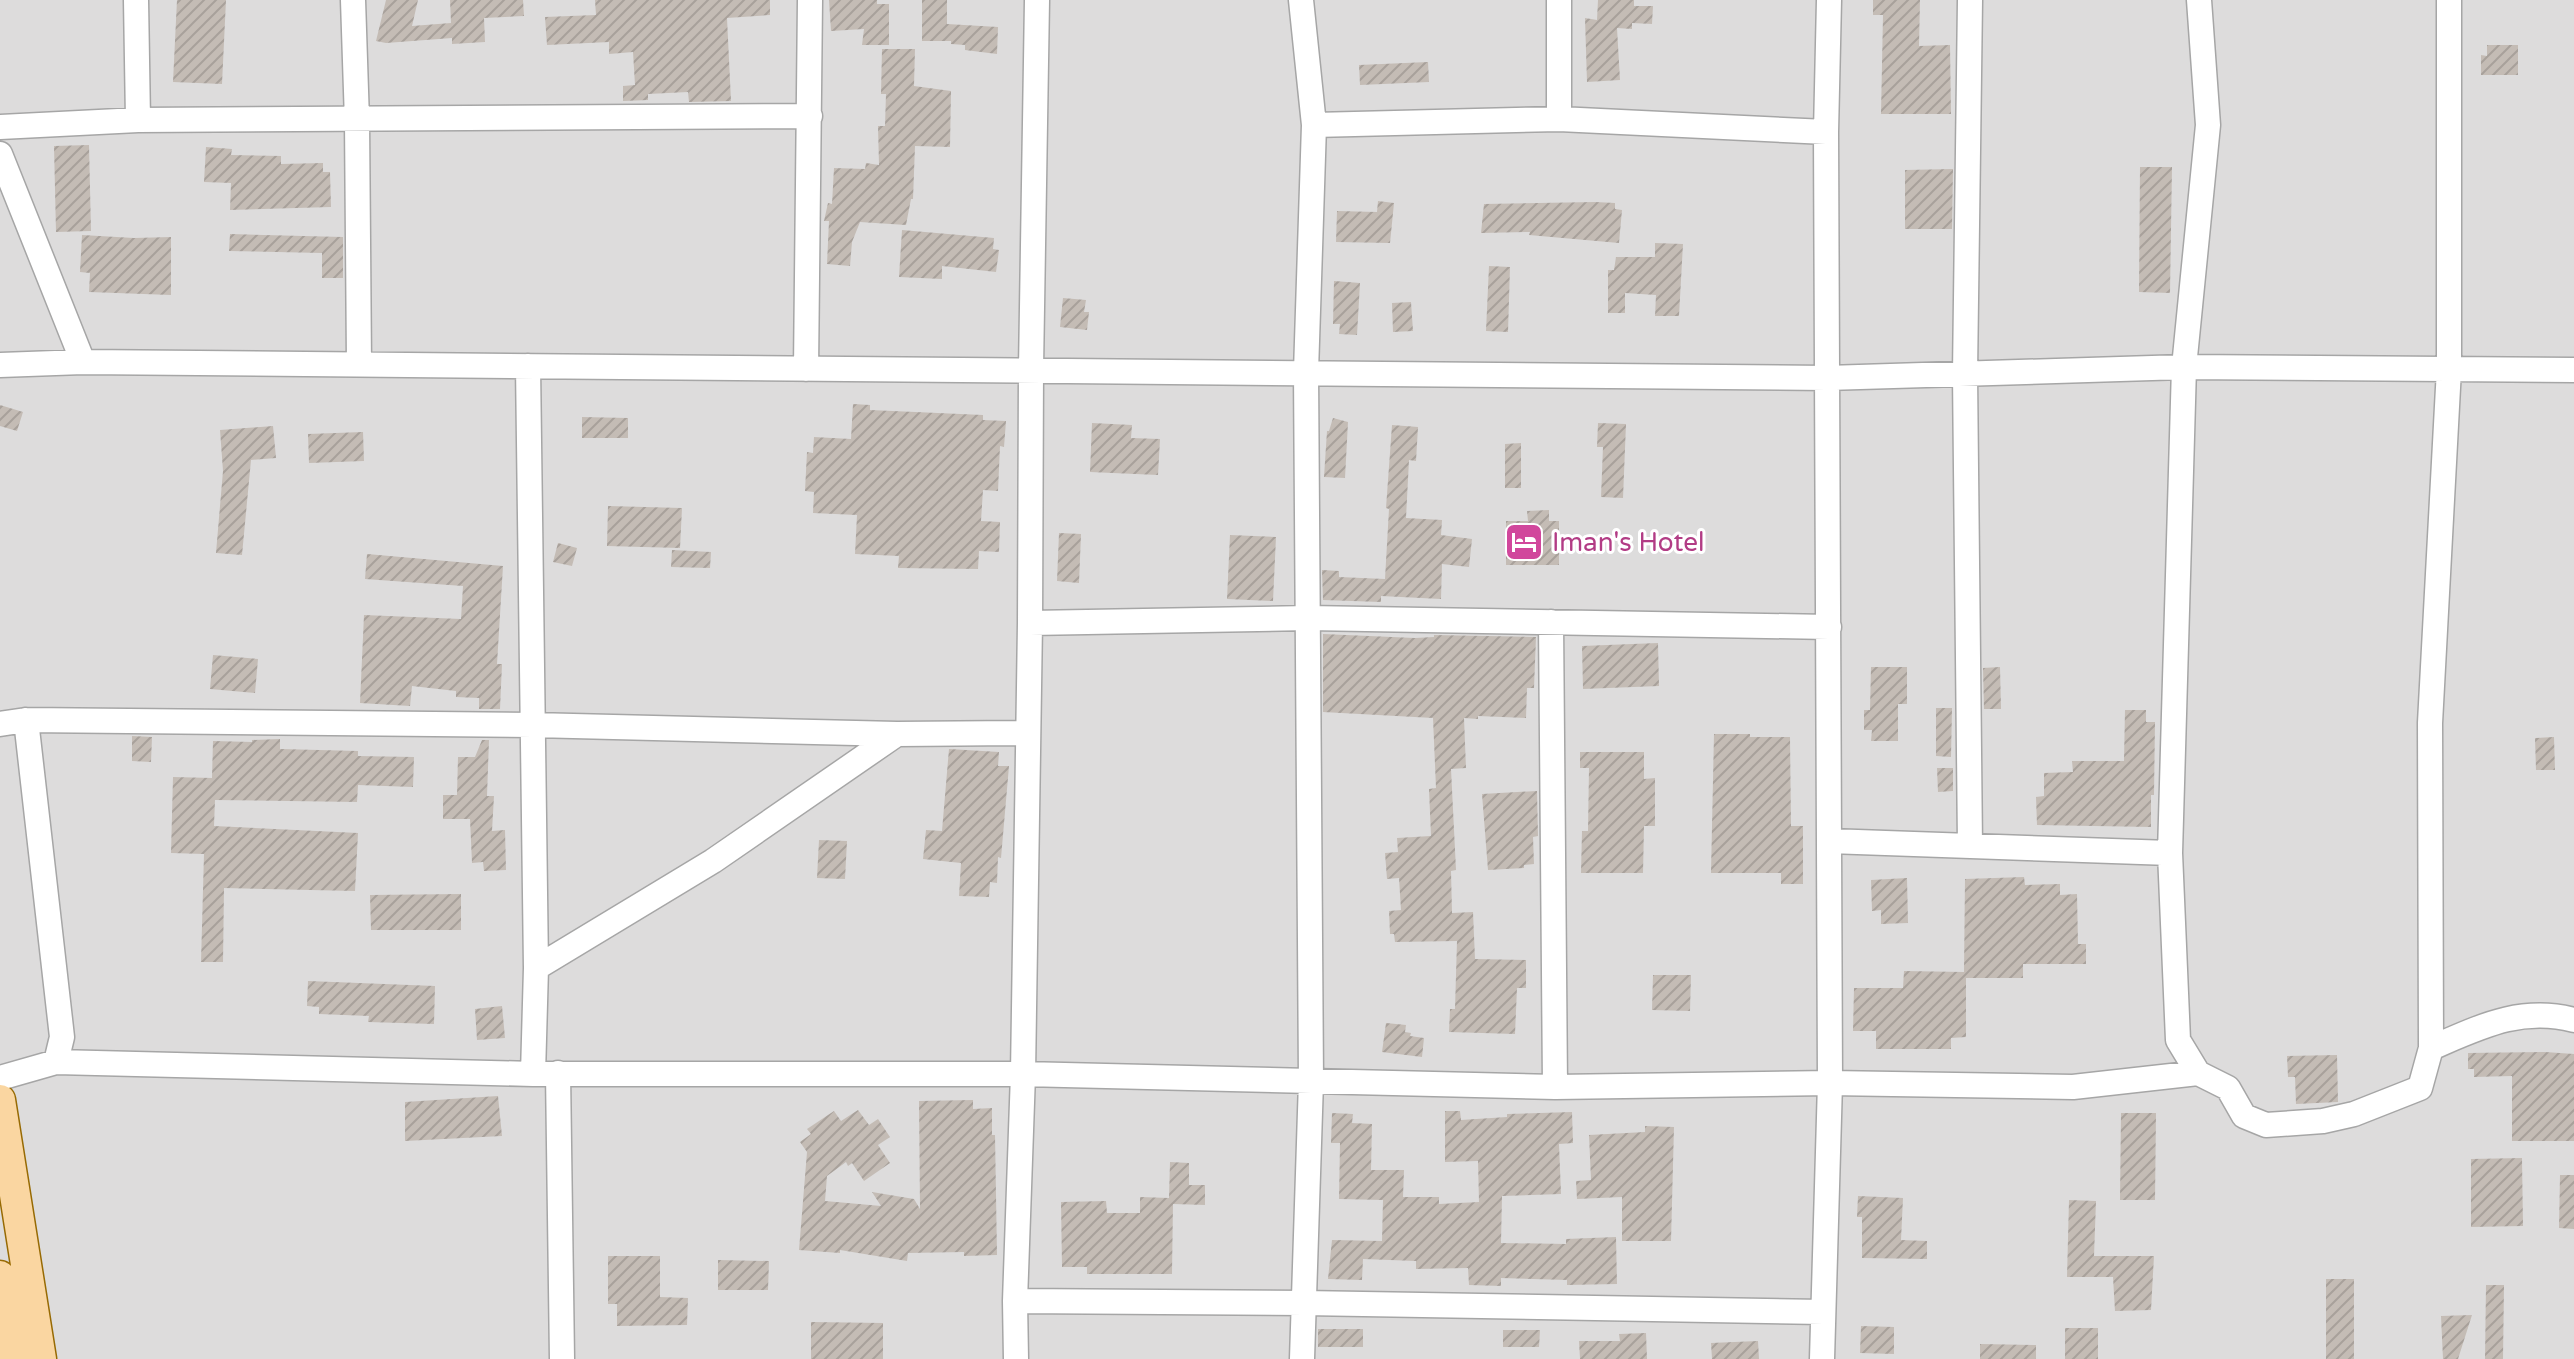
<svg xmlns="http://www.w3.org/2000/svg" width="2574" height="1359" font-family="'Varela Round',sans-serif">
	<defs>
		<pattern id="building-hatch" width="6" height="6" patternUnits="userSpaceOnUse" patternTransform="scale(2)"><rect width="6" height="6" fill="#c4bcb5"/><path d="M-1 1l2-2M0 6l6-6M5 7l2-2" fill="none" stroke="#a8a19b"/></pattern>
	</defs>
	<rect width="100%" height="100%" fill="#f0ede6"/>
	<path fill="#dddcdc" d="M0,0H2574V1359H0Z"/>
	<path fill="url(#building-hatch)" d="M177,0H226L222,84L173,82Z
		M386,0H418L412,26L451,23L450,0H523L524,16L484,18L485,42L452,44V38L386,43L376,41Z
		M595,0H770V15L727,18L731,101L689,102L688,92L648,94V100L623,101V86L635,85L633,52L609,54V42L547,45L545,17L596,15Z
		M829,0H877V4H889V45H862L864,29L831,31Z
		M922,0H947V24L998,27L997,54L965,50V45L951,44V41H922Z
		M1598,0H1634V6H1653L1652,24L1632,23V29L1617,28L1620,80L1587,82L1585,18L1597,20Z
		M1873,0H1920L1919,46L1950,45L1951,114H1881L1883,15H1873Z
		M2487,45H2518V75H2481V55L2487,56Z
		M882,49H915L914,86L951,91L950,147L915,146L913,199H911L906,225L860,222L852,242L850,266L827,264L829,221H824L828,203L832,204L834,168L865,169L866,163L879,165L878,126H885L886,94H881Z
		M1428,62L1429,82L1360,85L1359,65Z
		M89,145L91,231L56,232L54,146Z
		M206,147L232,149L231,155L281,156V164L323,163V172H330L331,207L230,210L231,183L204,182Z
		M2140,167H2172L2170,293L2139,292Z
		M1953,169L1952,229H1905V170Z
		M1378,201L1394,203L1390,243L1336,242L1337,211L1377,212Z
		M1595,202L1615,203V209L1622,210L1619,243L1529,235L1530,232L1481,233L1484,204Z
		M902,230L994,238L993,249L999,250L996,272L942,266V279L899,277Z
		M230,234L343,237V278H322V253L229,251Z
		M82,235L134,238L171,237V295L89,292L90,273L80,272Z
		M1655,243L1683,244L1679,316H1655L1656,295L1625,293V313H1608V270H1614L1616,257H1655Z
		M1489,266L1510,267L1508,332L1486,331Z
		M1334,281L1360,283L1357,335L1339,334L1340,324H1333Z
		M1063,298L1086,300L1084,312H1089L1087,330L1060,327Z
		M1411,302L1413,331L1393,332L1392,303Z
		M853,404L870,405V410L983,415V420L1006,421L1004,447L1000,446L998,491L983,490L981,521L1000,522L999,552L979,551L978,569L898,568L899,556L855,554L857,515L813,513L814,492L805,491L807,452L813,453L814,437L851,439Z
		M0,405L23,412L17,431L0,426Z
		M582,417L628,418V438H582Z
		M1333,418L1348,422L1345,478L1324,477L1327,431H1329Z
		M1092,423L1132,425L1131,438L1160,439L1158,475L1090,472Z
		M1598,423L1626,424L1623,498L1601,497L1603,447H1597Z
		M1392,425L1418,427L1416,461L1409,460L1406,518L1442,520L1441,535L1472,539L1469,567L1442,564L1441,599L1381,596V602L1323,600L1322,570L1339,571V577L1385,579L1389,509L1386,508Z
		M273,426L276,458L251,460L242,555L216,553L223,471L220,430Z
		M363,432L364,461L309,463L308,434Z
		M1521,443V488H1505V444Z
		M608,506L682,508L680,548L607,546Z
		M1549,510V521H1559V565H1506V521H1528L1527,511Z
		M1059,533L1081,534L1079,583L1057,581Z
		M1230,535L1276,537L1273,601L1227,599Z
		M558,543L577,548L572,566L553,562Z
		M672,550L711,552L710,568L671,567Z
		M367,554L503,566L497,664H502L500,709H479V698L456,697V691L412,686L410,706L360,703L364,615L461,619L463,586L365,579Z
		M1323,634L1415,638L1434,637V635L1536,637L1534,688H1527L1526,718L1478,716V719L1464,718L1466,768L1451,769L1456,870L1451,871L1452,913L1473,912L1475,959L1526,960V988H1517L1515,1034L1449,1032L1450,1009H1455L1457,941L1395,942L1394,934H1390L1389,911L1401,910L1399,878L1387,879L1385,853L1398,852L1397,838L1431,836L1429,789L1436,788L1433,718L1323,712Z
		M1658,643L1659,686L1583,689L1582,646Z
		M213,655L258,659L255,693L210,689Z
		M1871,667H1907V704H1898V741H1871L1872,730H1864V710H1870Z
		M2000,667L2001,709H1984L1983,668Z
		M1936,708H1952L1951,757L1936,756Z
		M2125,710H2146V722H2155L2154,795H2151V827L2037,825L2036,797L2044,796V773L2073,772L2072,761H2124Z
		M1714,734H1750V737H1790L1791,826H1803V884H1781V873H1711Z
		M132,736L152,737L151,762L132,761Z
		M2554,737L2555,770H2536L2535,738Z
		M280,739V749L358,751V756L414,757L413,787L358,785L357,802L215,800L214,826L358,833L355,891L224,888L223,962H201L204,854L171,853L173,777L212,778L213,741L252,742V740Z
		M482,740H489L487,796H494L492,831L505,830L506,870L484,871L483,862L472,863L470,819H443V795H457L458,757H475Z
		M949,749L999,752L998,766H1009L1001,858L998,857L997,883L990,882L989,897L959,896L961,863L923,859L926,830L942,831Z
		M1580,752H1644V779L1655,778V826H1644L1643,873H1581L1582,831H1588L1589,768H1580Z
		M1937,768H1953V791L1938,792Z
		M1537,791L1538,836L1533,837L1534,864L1524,865V868L1488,870L1482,794Z
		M819,840L847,841L845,879L817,878Z
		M2024,877L2025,885L2060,884V895L2077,894L2078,944H2086V964H2023V978H1966V1037L1951,1038V1049H1876V1031H1853L1854,988H1903L1904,971L1964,972L1965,879Z
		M1907,878L1908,923L1881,924V910L1872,911L1871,880Z
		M461,894V930H371L370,895Z
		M1653,975H1691L1690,1011L1652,1010Z
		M308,981L435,986L434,1024L368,1022L369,1016L319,1014V1007L307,1006Z
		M502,1006L505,1038L477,1040L475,1009Z
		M1386,1023L1406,1025L1405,1032L1411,1033L1410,1036L1424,1038L1422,1057L1382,1052Z
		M2545,1052L2574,1054V1141H2512V1076L2474,1077V1069H2468V1053Z
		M2337,1055L2338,1102L2296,1104L2295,1077H2288L2287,1056Z
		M498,1096L502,1136L405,1141V1102Z
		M973,1100V1109L992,1108V1135H995L997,1255L964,1256V1252L908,1253L907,1261L840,1250V1253L799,1250L807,1152L800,1142L811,1134L807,1129L834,1111L841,1121L858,1110L869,1125L878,1119L890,1137L878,1145L890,1163L864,1181L852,1163L848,1166L846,1162L827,1176L825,1201L881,1206L872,1192L914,1199L920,1209L919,1101Z
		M1445,1111H1460L1461,1120L1507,1117V1114L1572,1112L1573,1143L1559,1144L1561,1194L1502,1196L1501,1243L1566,1244V1239L1616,1237L1617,1284L1567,1285V1280L1501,1278V1286L1469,1285L1468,1268L1416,1269V1261L1363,1259L1362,1280L1328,1279L1332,1240L1382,1241L1383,1200L1339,1199L1340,1143H1331L1332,1113L1353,1114L1352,1123L1372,1124L1371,1170H1404L1403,1197H1439V1204L1479,1202L1478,1161L1445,1162Z
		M2121,1113H2156L2155,1200H2120Z
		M1645,1126L1674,1127L1671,1241H1622V1197L1577,1199L1576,1181L1591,1180L1589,1135L1645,1132Z
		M2522,1158L2523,1226L2471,1227V1159Z
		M1170,1162L1189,1163V1185H1205V1205L1173,1204L1172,1274H1087V1267H1062L1061,1202L1106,1201L1107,1213H1140V1197L1169,1198Z
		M2560,1175H2574V1229L2559,1228Z
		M1858,1196L1903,1198L1901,1240L1927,1241V1259L1862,1258V1217H1857Z
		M2069,1200L2096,1201L2094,1256H2154L2151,1310L2115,1311L2113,1277H2067Z
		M608,1256H660V1297L688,1298L687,1325L617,1326V1304H608Z
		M718,1260L769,1261L768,1290H718Z
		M2326,1279H2354V1359H2326Z
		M2486,1285H2504L2503,1359H2485Z
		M2472,1315L2458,1359H2443L2441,1316Z
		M811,1322L883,1323V1359H811Z
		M1861,1326L1894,1327V1354L1860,1353Z
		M2065,1328H2098V1359H2065Z
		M1318,1329H1363V1347H1318Z
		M1503,1330H1540L1539,1347H1503Z
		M1646,1333L1647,1359H1580L1579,1341H1620L1619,1334Z
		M1758,1341L1759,1359H1712L1711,1343Z
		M1980,1344L2036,1345V1359H1980Z"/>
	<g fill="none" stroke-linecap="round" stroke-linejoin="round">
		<g stroke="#a6a6a6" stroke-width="27">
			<path id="minor" d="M136,0L138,120
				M353,0L357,121L359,364
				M1301,0L1314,125L1306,372L1311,1081L1302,1359
				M1970,0L1965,374L1970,846
				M1559,119V0
				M1314,125L1559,119L1826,132
				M0,127L138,120L810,116
				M0,154L83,362
				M0,365L83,362L1827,378L2184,367L2574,370
				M528,366L536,968L533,1074
				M806,369L810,0
				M1551,622L1555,1087
				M1030,623L1308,618L1829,627
				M0,724L26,720L533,725L897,734L1027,733
				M1829,841L2170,853
				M536,968L713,861L897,734
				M2431,1048C2480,1027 2520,1006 2574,1020
				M56,1062L533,1074H1023L1555,1087L1830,1083L2073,1087L2198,1073L2228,1088L2244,1116L2266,1125L2323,1121L2354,1114L2420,1088L2431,1048L2430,723L2449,369V0
				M558,1073L562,1359
				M2198,1073L2178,1040L2170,853L2184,367L2208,125L2199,0
				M0,1078L56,1062L62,1037L26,720
				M1015,1301L1304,1303L1823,1312
				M1016,1359L1015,1301L1023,1074L1030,623L1031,369L1037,0
				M1822,1359L1830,1083L1826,132L1829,0"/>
		</g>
		<g stroke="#976a03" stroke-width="33">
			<path id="major" d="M0,1100L41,1359
				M0,1276L13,1359"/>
		</g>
		<use href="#minor" stroke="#fff" stroke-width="24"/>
		<use href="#major" stroke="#fad6a1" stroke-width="30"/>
	</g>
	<defs>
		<g id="hotel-square" transform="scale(2)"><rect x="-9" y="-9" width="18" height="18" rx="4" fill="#d1479c" stroke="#fff"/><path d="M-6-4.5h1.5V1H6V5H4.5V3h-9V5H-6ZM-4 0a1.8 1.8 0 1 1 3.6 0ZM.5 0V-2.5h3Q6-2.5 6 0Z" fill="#fff"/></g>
	</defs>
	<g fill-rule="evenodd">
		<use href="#hotel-square" x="1524" y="542"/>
	</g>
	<g text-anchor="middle" stroke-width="6" stroke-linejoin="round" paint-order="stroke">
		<g font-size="26" fill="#b23c85" stroke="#fff" text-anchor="start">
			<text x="1552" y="551">Iman's Hotel</text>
		</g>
	</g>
</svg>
